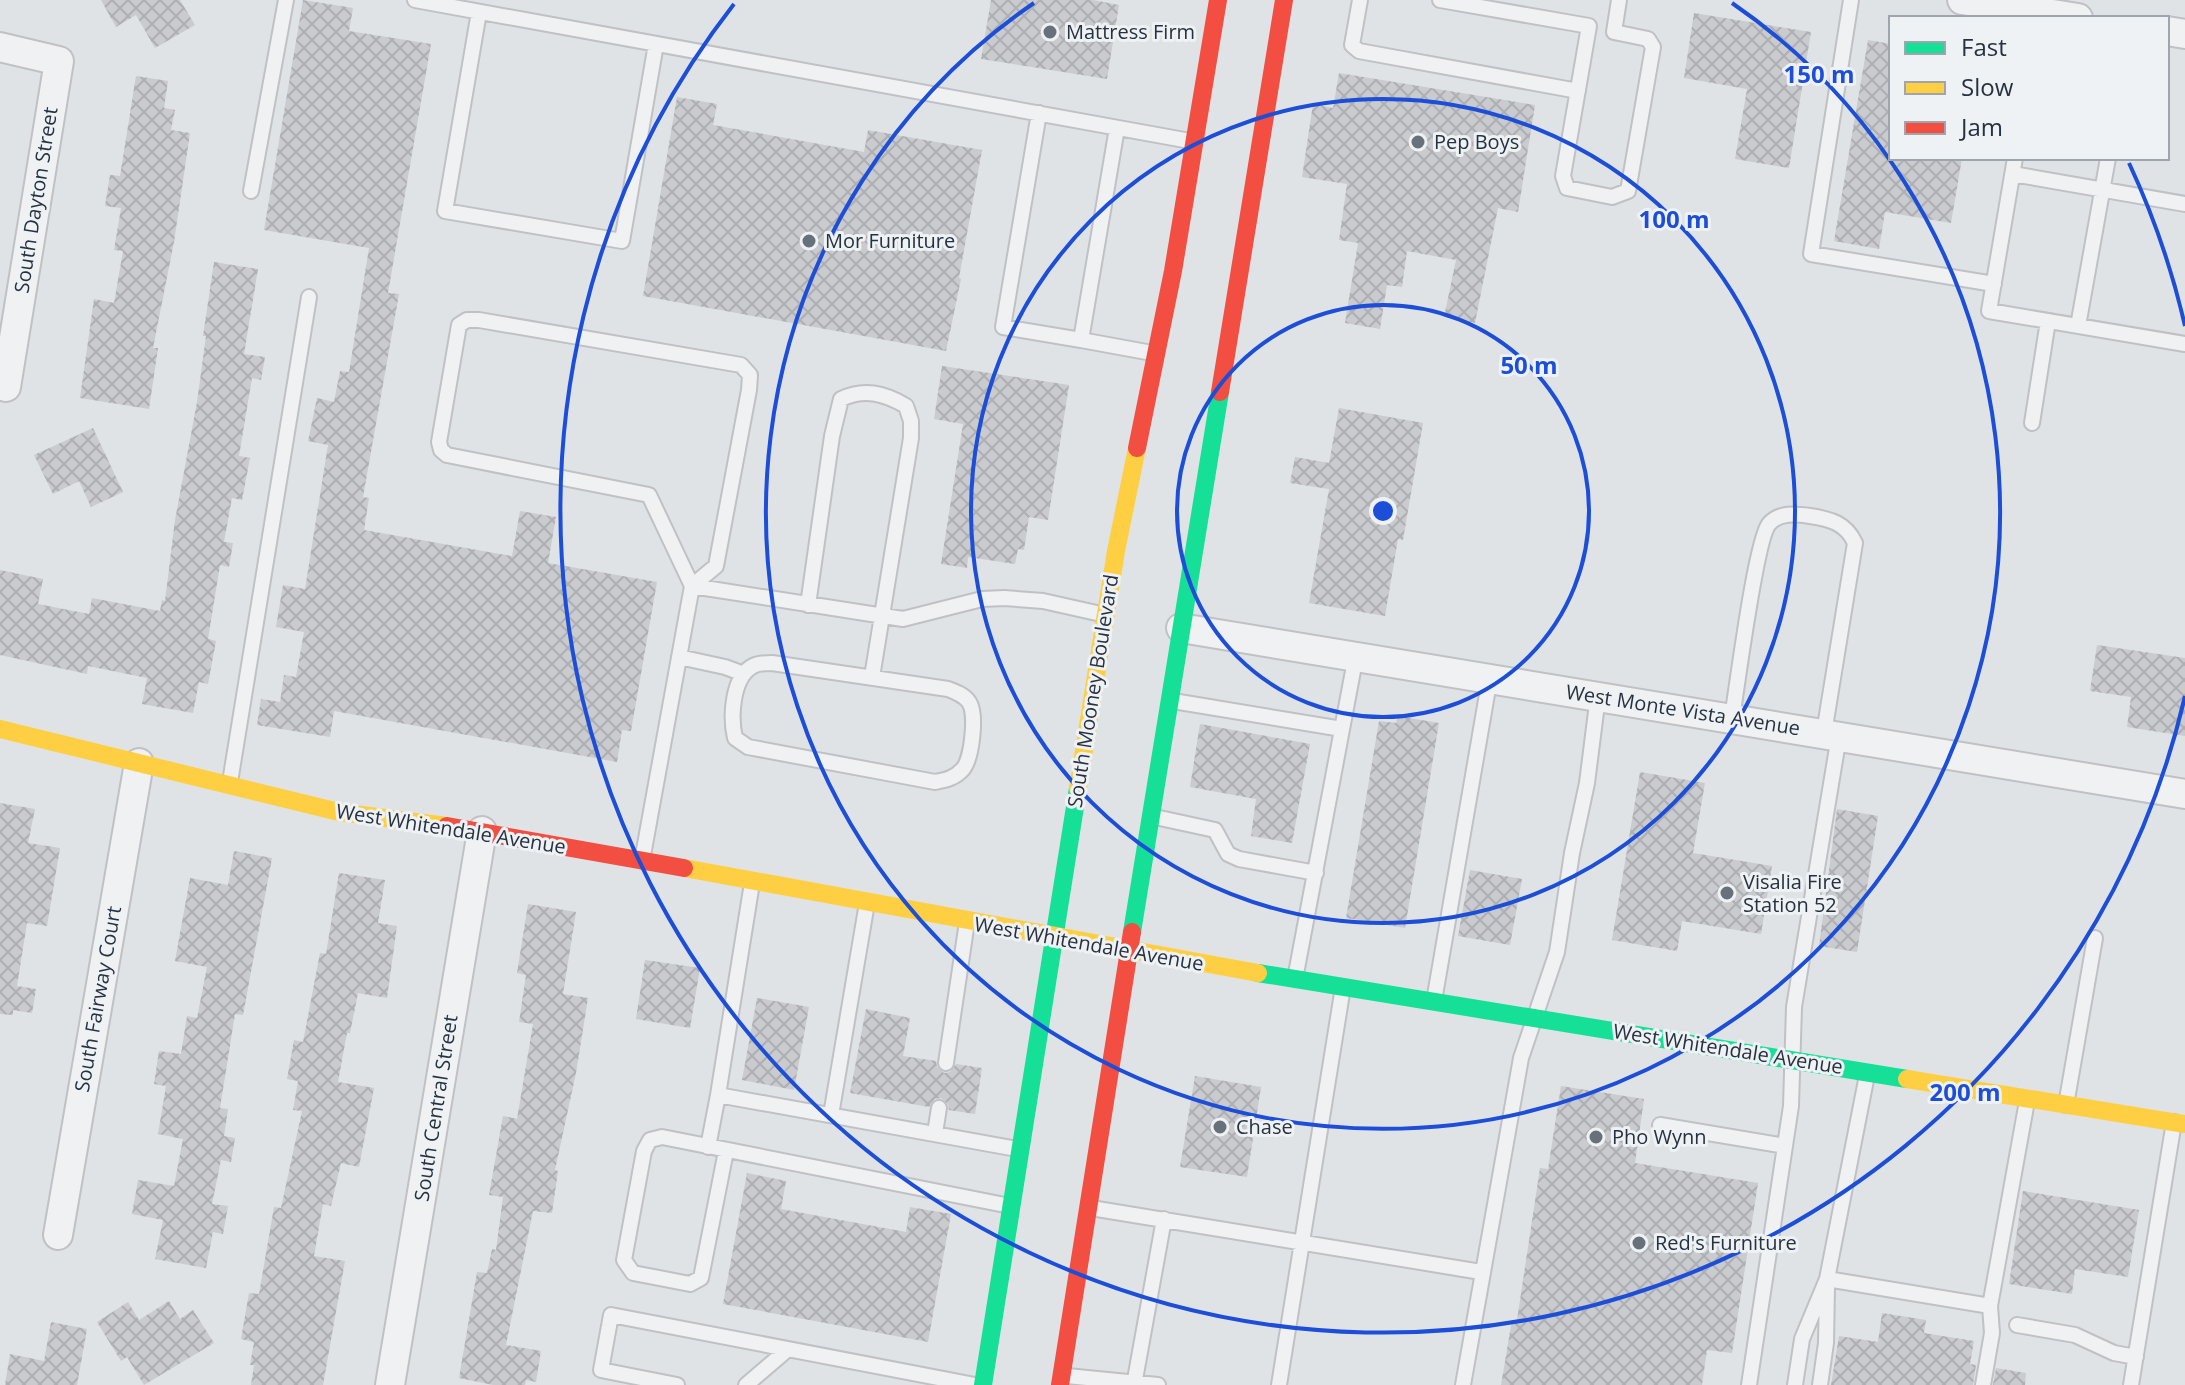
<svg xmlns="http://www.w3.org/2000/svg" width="2185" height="1385" font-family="'Open Sans',sans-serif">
	<defs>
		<pattern id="building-cross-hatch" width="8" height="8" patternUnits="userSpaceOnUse" patternTransform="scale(2)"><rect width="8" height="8" fill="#c9cbce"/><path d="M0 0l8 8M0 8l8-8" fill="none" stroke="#adafb2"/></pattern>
	</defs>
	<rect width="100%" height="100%" fill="#e0e3e6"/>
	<path fill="url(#building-cross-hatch)" d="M101,0H180L195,25L155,48L136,15L116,27Z
		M303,0L353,8L349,31L431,44L388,293L399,294L363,497L369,498L364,530L512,556L520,511L556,517L548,563L657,582L631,731L622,730L617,762L334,711L330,737L257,725L261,699L280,702L284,675L296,677L304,632L276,627L283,585L305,589L328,445L308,441L317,398L334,402L340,371L349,372L369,248L264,230Z
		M991,0H1093L1119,5L1107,79L981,59Z
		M1694,13L1811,32L1789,168L1735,159L1747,89L1684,78Z
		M1868,40L1891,44V158H1962L1951,223L1885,212L1879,249L1834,241Z
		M1339,73L1535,105L1518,212L1498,208L1475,323L1444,317L1456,260L1407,251L1402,287L1387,285L1380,329L1345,323L1358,243L1339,240L1347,184L1302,177L1313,104L1333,108Z
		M136,76L168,81L164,108L175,110L171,130L190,133L174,242L153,348H158L149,409L80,398L94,299L114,303L123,251L114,250L121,208L105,206L110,175L120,176Z
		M677,97L717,104L713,125L864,152L868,130L982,150L959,278L961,279L946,351L643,296Z
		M214,262L258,269L244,354L265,357L261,380L252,378L239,456L250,458L242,500L232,498L224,542L233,543L229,567L220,565L208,639L216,641L208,684L199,682L193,713L142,704L147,678L88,666L87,674L0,655V570L43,579L38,604L89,614L92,598L160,611L162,600L165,601L175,520L197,402L206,336H203Z
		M942,366L1069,385L1048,520L1029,517L1024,550L1018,549L1015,564L968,557L967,568L941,564L963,424L934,419Z
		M1339,408L1423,423L1403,540L1398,539L1385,616L1309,603L1329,489L1290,483L1295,457L1329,463Z
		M93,428L123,492L91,507L79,481L53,494L34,455Z
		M2097,645L2185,658V736L2127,727L2131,697L2090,691Z
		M1398,716L1439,723L1405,928L1346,918L1379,721L1396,723Z
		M1200,724L1310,744L1292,843L1251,836L1256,799L1190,787Z
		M1640,772L1705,783L1693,853L1772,866L1761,934L1682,921L1677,951L1612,940Z
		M0,803L35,809L28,843L60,848L47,926L27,923L17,986L36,989L32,1013L13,1010V1015L0,1014Z
		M1837,809L1878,816L1857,952L1819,946Z
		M234,851L272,858L243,1015L235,1014L220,1108L228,1109L224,1136L235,1138L231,1162L221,1160L212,1204L228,1206L223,1234L213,1232L206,1268L155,1259L163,1220L132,1214L138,1180L174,1186L183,1139L158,1134L166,1086L154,1084L159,1051L181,1054L187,1016L197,1018L207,967L175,961L190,878L228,885Z
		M1470,870L1522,879L1510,945L1458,936Z
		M339,873L385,880L378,923L397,926L387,998L358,993L350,1033H347L338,1082L374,1088L359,1167L341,1163L331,1206L323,1204L314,1256L345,1261L323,1385H251L254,1365H250L254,1342L241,1339L249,1293L259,1294L274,1207L281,1208L302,1111L293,1110L298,1081L287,1079L294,1040L303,1042L320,953L326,954Z
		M528,904L576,912L563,994L588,998L576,1073L555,1170L558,1171L552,1213L533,1211L506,1345L541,1351L536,1382L526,1380L525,1385H493L459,1378L477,1272L487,1273L492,1249L496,1250L503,1197L489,1195L503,1116L517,1119L533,1024L519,1022L526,975L517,973Z
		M645,960L700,968L690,1028L636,1019Z
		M757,998L809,1007L794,1090L742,1080Z
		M866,1009L910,1018L903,1056L936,1061L937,1067L944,1073L950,1072L956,1064L982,1068L975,1114L949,1110L948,1104L941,1098L935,1099L929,1107L850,1093Z
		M1195,1076L1261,1087L1247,1177L1180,1167Z
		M1561,1086L1644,1099L1635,1163L1758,1183L1732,1353L1707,1350L1702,1385H1501L1512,1320H1517L1540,1168L1548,1169Z
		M747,1173L786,1181L781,1209L906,1232L910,1207L951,1214L928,1342L723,1304Z
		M2023,1191L2139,1210L2128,1277L2075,1269L2072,1294L2009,1284Z
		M169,1301L180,1319L193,1310L214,1343L144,1385L127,1357L121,1361L97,1322L128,1302L139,1320Z
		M1882,1313L1926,1320L1924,1333L1974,1341L1970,1364L1976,1365L1973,1385H1831L1839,1336L1878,1342Z
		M51,1322L87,1329L77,1385H5L10,1354L44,1361Z
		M1996,1368L2026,1373L2025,1385H1993Z"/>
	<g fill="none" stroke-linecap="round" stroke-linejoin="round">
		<g stroke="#bfc1c4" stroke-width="18">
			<path id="lane" d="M415,0L1190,141
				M1360,0L1352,45L1359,51L1578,91
				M1440,0L1589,26L1563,176L1567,188L1612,197L1628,191L1653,47L1648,39L1614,32L1619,0
				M1851,0L1811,254L1994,284
				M479,12L445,211L622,241L656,44
				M1039,113L1003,327L1081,340L1117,128
				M2015,158L1989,311L2185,344
				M2013,174L2185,204
				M251,191L286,0
				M467,320H479L741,365L750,375L749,390L716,566L692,586L649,495L447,455L441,450L439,442L459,325Z
				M2078,326L2108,158
				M1081,340L1152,353
				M2032,423L2048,321
				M808,605L832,436L841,399C864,388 884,393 906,406L911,421V438L872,677
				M679,657L725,667L744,674
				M772,663L948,689C956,692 964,695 969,702C977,714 972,758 963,769C955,778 946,780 935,782L748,747L735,738C730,717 732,677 753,666C758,663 766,663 772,663Z
				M1173,701L1342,729
				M1732,718C1737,687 1756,539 1769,524C1779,512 1796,514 1810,516C1830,519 1846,523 1855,543L1824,733
				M230,782L309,297
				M1155,817L1215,830L1228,854L1239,859L1316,873
				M642,861L692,586L903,619L982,599L1004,598L1043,601L1101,614
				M752,883L718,1095L1017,1149
				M1295,979L1356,655
				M1434,1001L1490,677
				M946,1063L967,922
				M2066,1105L2095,938
				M831,1115L867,903
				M1660,1125L1785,1146
				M935,1133L939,1108
				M708,1147L718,1095
				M726,1151L701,1278L690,1284L633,1273L624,1260L644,1151L650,1140L662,1137L1005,1205
				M1091,1208L1481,1272
				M1827,1279L1990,1306
				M2017,1325L2075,1335L2114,1353L2136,1357
				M1067,1376L1158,1385
				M677,1385L601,1370L611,1315L975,1385
				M746,1385L787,1350
				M1134,1385L1164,1219
				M1279,1385L1343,987
				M1463,1385L1521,1058L1557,952L1572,853L1587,783L1598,696
				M1749,1385L1791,1106L1794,1007L1839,736
				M1795,1385L1802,1339L1827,1279L1867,1075
				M1820,1385L1826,1343L1827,1287
				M1983,1385L1992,1333L1990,1306L2027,1101
				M2131,1385L2174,1122"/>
		</g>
		<g stroke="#bfc1c4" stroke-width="32">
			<path id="street" d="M1962,0L2078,18
				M2167,31L2185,34
				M0,47L59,61L6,387L0,385
				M1181,628L2185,794
				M58,1235L139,763
				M390,1385L482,831"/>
		</g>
		<use href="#lane" stroke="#f0f1f2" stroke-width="14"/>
		<use href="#street" stroke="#f0f1f2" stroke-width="28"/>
		<path stroke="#16e098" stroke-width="18" d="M1132,932L1220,392
			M1258,973L1907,1079
			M983,1385L1078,788"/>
		<path stroke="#ffcf43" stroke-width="18" d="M0,729L339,812L447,826
			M1078,788L1116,551L1137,448
			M684,868L1258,973
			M1907,1079L2185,1124"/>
		<path stroke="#f24e42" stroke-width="18" d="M1220,392L1284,0
			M1137,448L1173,271L1218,0
			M447,826L684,868
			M1060,1385L1132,932"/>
	</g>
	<g fill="none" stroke="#1d4ed8" stroke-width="4">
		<circle cx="1383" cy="511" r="206"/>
		<circle cx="1383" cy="511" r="412"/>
		<path d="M1732 3A617 617 0 1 1 1034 3"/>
		<path d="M2185 696A823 823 0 1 1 734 4M2129 163A823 823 0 0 1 2185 326"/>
	</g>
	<g fill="#687079" stroke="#eef2f5" stroke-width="3">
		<circle cx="1050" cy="32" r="8"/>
		<circle cx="1418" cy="142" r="8"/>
		<circle cx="809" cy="241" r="8"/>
		<circle cx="1727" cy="893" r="8"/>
		<circle cx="1220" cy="1127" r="8"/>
		<circle cx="1596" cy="1137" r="8"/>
		<circle cx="1639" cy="1243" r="8"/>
	</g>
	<g text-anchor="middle" stroke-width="6" stroke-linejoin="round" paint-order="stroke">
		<g font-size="20" fill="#28323f" stroke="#eef2f5" text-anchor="start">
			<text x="1066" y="39">Mattress Firm</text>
			<text x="1434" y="149">Pep Boys</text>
			<text x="825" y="248">Mor Furniture</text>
			<text x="1743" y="889">Visalia Fire<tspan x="1743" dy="23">Station 52</tspan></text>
			<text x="1236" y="1134">Chase</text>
			<text x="1612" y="1144">Pho Wynn</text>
			<text x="1655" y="1250">Red's Furniture</text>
		</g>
		<g font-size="20" fill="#28323f" stroke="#eef2f5">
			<text transform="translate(36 200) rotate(-81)" y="7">South Dayton Street</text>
			<text transform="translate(1093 691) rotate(-81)" y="7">South Mooney Boulevard</text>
			<text transform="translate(1683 710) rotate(9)" y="7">West Monte Vista Avenue</text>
			<text transform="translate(451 829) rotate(9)" y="7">West Whitendale Avenue</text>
			<text transform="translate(1089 944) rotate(10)" y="7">West Whitendale Avenue</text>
			<text transform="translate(98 999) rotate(-80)" y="7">South Fairway Court</text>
			<text transform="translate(1728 1049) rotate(9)" y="7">West Whitendale Avenue</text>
			<text transform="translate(436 1108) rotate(-81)" y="7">South Central Street</text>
		</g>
	</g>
	<circle cx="1383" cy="511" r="12" fill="#1d4ed8" stroke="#eef2f5" stroke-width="4"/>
	<g font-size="24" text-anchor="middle" font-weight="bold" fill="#1d4ed8" stroke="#eef2f5" stroke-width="6" stroke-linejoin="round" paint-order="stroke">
		<text x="1819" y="83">150 m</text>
		<text x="1674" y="228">100 m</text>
		<text x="1529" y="374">50 m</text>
		<text x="1965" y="1101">200 m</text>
	</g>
	<rect x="1889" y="16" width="280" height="144" fill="#eef2f5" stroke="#9fa5ac" stroke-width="2"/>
	<rect x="1905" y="42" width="40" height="12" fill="#16e098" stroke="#9fa5ac" stroke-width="2"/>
	<text x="1961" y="56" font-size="24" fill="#28323f">Fast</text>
	<rect x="1905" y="82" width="40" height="12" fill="#ffcf43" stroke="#9fa5ac" stroke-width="2"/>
	<text x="1961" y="96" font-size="24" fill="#28323f">Slow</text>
	<rect x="1905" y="122" width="40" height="12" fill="#f24e42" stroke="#9fa5ac" stroke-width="2"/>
	<text x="1961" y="136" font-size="24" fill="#28323f">Jam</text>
</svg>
